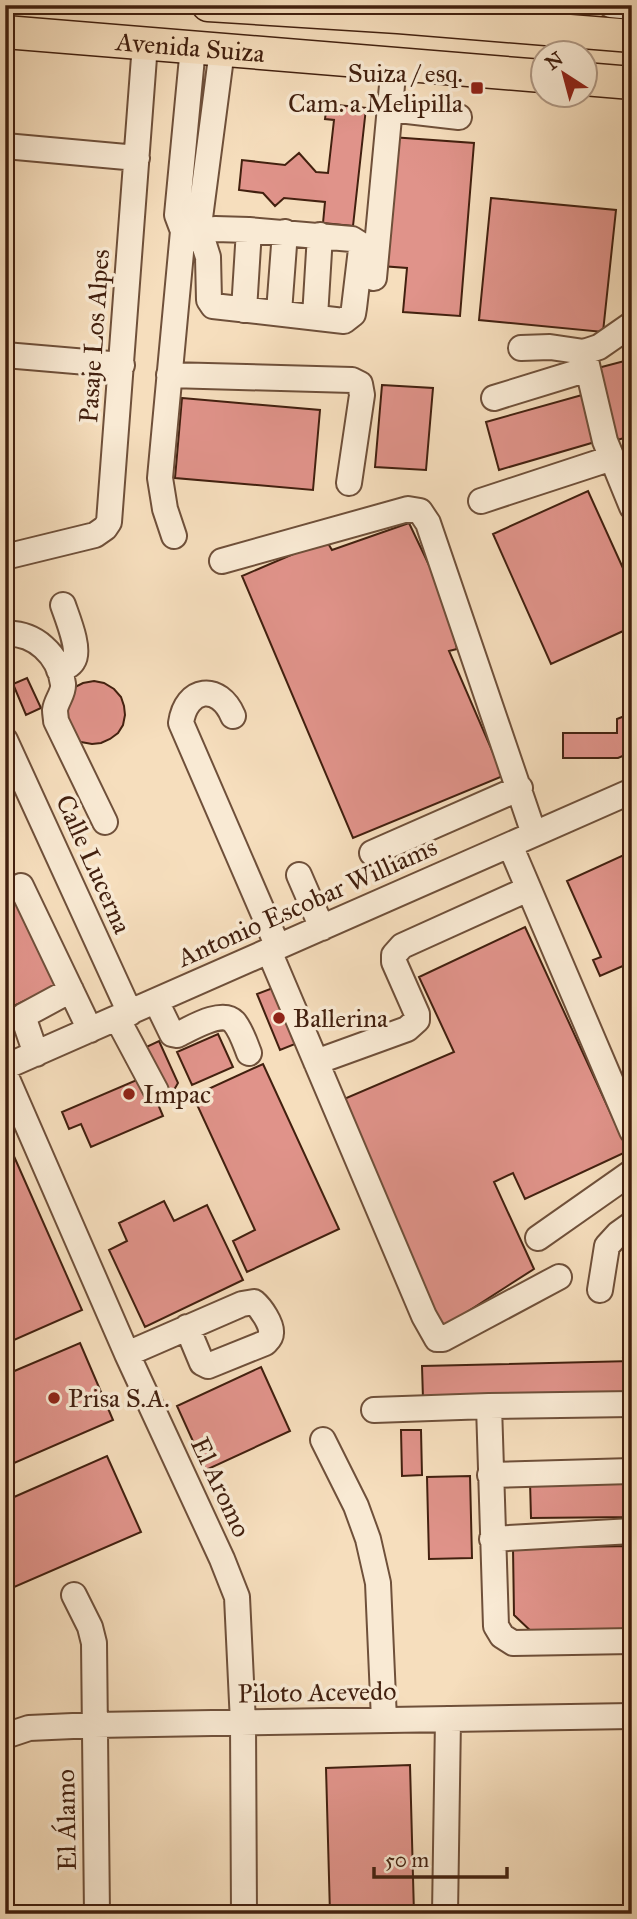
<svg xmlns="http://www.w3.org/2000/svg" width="637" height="1919" font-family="'IM FELL Great Primer',serif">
	<rect width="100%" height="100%" fill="#f6debd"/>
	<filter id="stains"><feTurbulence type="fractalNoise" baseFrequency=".00286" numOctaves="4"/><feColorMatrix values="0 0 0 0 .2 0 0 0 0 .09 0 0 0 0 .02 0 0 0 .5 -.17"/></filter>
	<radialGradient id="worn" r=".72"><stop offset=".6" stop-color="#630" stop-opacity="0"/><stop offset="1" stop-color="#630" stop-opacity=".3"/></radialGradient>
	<path fill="#e0938a" stroke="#42200f" stroke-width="2" d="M327,104L366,108L353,226L323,223L325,202L284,198L275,206L263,193L239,190L242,160L285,165L299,153L316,172L328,173L334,120L325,119Z
		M391,137L474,143L460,316L403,312L407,268L381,266Z
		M491,198L616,210L603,332L479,320Z
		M632,359V436L613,441L594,369Z
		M382,385L433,388L426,470L375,467Z
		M582,395L595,442L499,470L486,422Z
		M182,398L320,410L313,490L175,478Z
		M588,491L632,588V627L551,664L493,534Z
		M409,523L448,605L457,649L449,651L503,776L353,838L242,576L326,540L332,550Z
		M27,678L41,708L26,715L13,684Z
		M94,681L104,683L114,689L121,697L124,706L125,715L123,725L118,733L110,739L101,743L92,744L81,742L72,736L62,707L73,688L83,683Z
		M632,713V752L618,758H563V733H617V719Z
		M626,854L632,867V962L600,976L593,960L601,957L567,881Z
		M12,883L59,985L5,1010V886Z
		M525,927L628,1151L525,1199L513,1173L494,1182L534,1269L442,1328L344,1099L454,1052L419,977Z
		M278,986L300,1042L280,1050L257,994Z
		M218,1034L233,1067L192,1085L177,1052Z
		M159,1041L178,1083L171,1095L164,1098L142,1049Z
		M263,1064L339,1229L247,1272L233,1241L255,1230L193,1096Z
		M146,1076L163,1116L91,1147L81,1124L69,1129L62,1112Z
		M5,1136L82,1310L5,1344Z
		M164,1201L174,1221L207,1205L243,1280L145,1327L109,1250L127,1241L119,1223Z
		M632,1252V1357H623Z
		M80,1343L113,1420L5,1467V1375Z
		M632,1361V1394L423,1399L422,1366Z
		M261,1367L290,1431L206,1470L177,1406Z
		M401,1430H421L422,1475L402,1476Z
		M107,1456L141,1532L5,1591V1501Z
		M470,1476L472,1558L429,1559L427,1477Z
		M632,1480V1517L531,1518L530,1482Z
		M632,1546V1633L535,1635L514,1615L513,1548Z
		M410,1765L414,1914H330L326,1768Z"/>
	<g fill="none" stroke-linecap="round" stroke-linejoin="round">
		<g stroke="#6f503a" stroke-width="28">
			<path id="minor" d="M611,5L632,7
				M193,47L177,215L183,231L200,218L222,50
				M390,109L459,117
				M5,146L137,158
				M374,278L394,64
				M244,310L249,230
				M279,312L285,232
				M315,317L320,235
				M521,348L550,347L584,352L599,347L632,324
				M584,352L605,441L632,507
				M5,355L122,365
				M169,375L352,380L360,384L362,395L349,483
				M494,398L588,369
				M481,501L612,458
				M174,536L165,509L160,478L183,231L201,235L207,231L215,229L249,230L352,239L360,244L361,249L354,308L353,314L344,321L213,306L209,300L208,257L201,235
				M5,557L95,535L105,528L109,522L145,44
				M222,561L408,509L420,511L428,523L534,834
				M5,634C35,632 59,655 63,684C64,693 56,701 55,710C55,714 56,718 56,721L105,822
				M59,670C64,668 70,666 73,661C81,650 67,617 63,605
				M233,716C219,683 186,687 181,723L278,947
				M5,740L130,1013
				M510,845L632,1131
				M372,853L520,788
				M299,875L322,928
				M21,886L90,1030
				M269,951L424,1316L437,1339H443L559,1277
				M156,1001L172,1034L177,1035C190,1029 222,1009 234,1022C241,1030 245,1043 249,1053
				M117,1018L156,1091
				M36,1054L23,1016L71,990
				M316,1062L407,1029L417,1020V1014L394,962V955L402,946L528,889
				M5,1067L632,791
				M5,1074L127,1354L222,1559L237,1597L243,1723L244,1914
				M538,1238L632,1172
				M600,1290L607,1246L618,1234L632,1224
				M127,1354L242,1304L254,1302C261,1308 272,1324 271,1333C271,1338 268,1340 265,1343L208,1366L202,1363L187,1327
				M489,1406L632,1404
				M374,1410L489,1406L496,1626L502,1636L513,1643L632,1641
				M323,1440L356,1506L368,1539L378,1583L384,1720
				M490,1475L632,1471
				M492,1539L632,1531
				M74,1595L90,1627L94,1643L97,1914
				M5,1736L29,1728L95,1725L632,1716
				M445,1914L448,1719"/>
		</g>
		<g stroke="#42200f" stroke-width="35">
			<g id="major">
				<path d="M208,5L398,17L632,36"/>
				<path id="s1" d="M5,32L542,76"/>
				<path d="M584,79L632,83"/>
			</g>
		</g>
		<use href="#minor" stroke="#f9ead4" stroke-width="24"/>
		<use href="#major" stroke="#f6debd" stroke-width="32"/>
	</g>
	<g fill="#8f2418" stroke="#f9ead4" stroke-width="2.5">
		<rect x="470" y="81" width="14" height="14" rx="3.5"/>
		<circle cx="279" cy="1018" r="7"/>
		<circle cx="129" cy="1094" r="7"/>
		<circle cx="54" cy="1398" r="7"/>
	</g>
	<g text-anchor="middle" stroke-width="7" stroke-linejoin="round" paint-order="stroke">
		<g font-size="26" fill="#42200f" stroke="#f9ead4">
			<text dy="9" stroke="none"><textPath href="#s1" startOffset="186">Avenida Suiza</textPath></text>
			<text transform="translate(94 336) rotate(-86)" y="9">Pasaje Los Alpes</text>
			<text transform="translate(94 864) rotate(66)" y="9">Calle Lucerna</text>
			<text transform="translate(307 902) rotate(-24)" y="9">Antonio Escobar Williams</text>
			<text transform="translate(221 1487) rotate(65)" y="9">El Aromo</text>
			<text transform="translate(317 1692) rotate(-1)" y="9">Piloto Acevedo</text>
			<text transform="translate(66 1820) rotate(-91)" y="9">El Álamo</text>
		</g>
		<g font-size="26" fill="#42200f" stroke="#f9ead4" text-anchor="start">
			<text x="463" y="82" text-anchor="end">Suiza / esq.<tspan x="463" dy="30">Cam. a Melipilla</tspan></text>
			<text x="293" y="1027">Ballerina</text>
			<text x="143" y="1103">Impac</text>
			<text x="68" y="1407">Prisa S.A.</text>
		</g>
	</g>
	<rect width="637" height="1919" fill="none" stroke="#f6debd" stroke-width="28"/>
	<rect x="7" y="7" width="623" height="1905" fill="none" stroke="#42200f" stroke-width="3.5"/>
	<rect x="14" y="14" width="609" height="1891" fill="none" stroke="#42200f" stroke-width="2"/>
	<g transform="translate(564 74) rotate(324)"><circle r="33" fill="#f9ead4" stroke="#b09985" stroke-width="2"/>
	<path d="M0-5L12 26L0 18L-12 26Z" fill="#8f2418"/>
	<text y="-10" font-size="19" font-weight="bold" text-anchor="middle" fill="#42200f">N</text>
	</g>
	<path d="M374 1867v10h133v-10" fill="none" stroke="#42200f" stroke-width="3.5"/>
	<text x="385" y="1867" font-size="21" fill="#42200f" stroke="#f9ead4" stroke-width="5" paint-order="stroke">50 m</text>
	<rect width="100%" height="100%" filter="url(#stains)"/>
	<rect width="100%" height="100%" fill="url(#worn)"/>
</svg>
